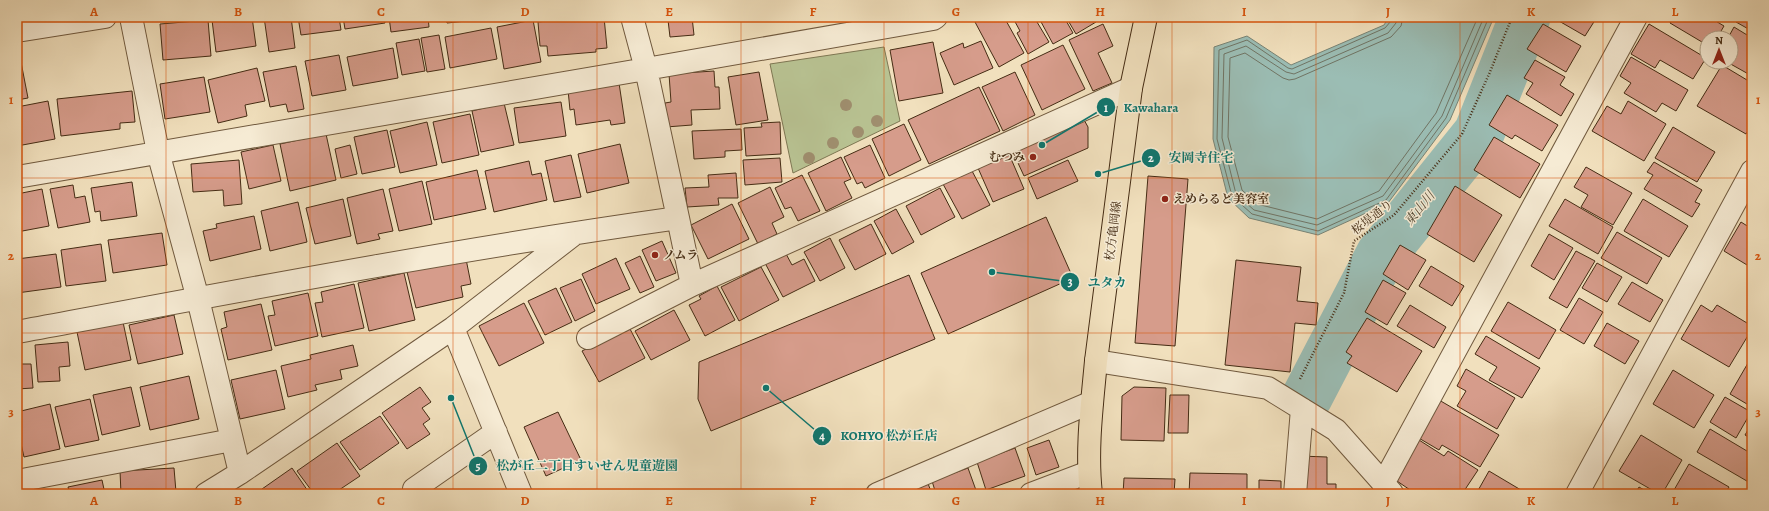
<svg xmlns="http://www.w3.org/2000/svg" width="1769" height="511" font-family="Alegreya,'Noto Serif JP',serif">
	<rect width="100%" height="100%" fill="#f1e0bd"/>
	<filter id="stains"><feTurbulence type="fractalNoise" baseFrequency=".005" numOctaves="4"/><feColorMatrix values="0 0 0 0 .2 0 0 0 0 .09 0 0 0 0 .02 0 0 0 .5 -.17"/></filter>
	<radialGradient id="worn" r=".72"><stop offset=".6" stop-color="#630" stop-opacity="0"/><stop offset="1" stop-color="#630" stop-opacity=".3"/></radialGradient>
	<path fill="#b8c292" stroke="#7e7753" d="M884,47L900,121L793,173L770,64Z"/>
	<path fill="#9bbdb4" stroke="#798374" d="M1389,17H1494L1450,120L1388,203L1318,235L1249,218L1228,198L1213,139L1214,47L1247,36L1291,65L1384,25Z"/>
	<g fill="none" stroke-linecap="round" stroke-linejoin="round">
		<path stroke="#707464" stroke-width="1" d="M1392,17L1391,21L1385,28L1292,69L1288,68L1247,40L1219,50L1217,139L1232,196L1252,214L1318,231L1386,200L1446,118L1489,17
			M1397,17L1396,23L1388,33L1294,74L1286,72L1246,46L1224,54L1222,138L1236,194L1254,210L1317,225L1383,196L1442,116L1484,17
			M1403,17L1401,26L1391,37L1295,79L1289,80L1283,78L1245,53L1230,58L1228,137L1242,190L1257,204L1317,219L1379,191L1436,113L1478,17"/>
		<path stroke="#9bbdb4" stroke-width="51" d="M1307,397L1381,255L1479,133L1525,17"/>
	</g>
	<path fill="#d69c8b" stroke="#452c14" d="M228,17H252L256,46L216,52L212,20Z
		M264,17H291L295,48L269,52Z
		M298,17H339L341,30L301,35Z
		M343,17H384L385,23L345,29Z
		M389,17H428L429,27L391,32Z
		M446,17H465L466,21L447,23Z
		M584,17H604L607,48L596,49V52L548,56L547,46H540L538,22Z
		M651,17H692L694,35L670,37L668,20L651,21Z
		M984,17H1004L1024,53L999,67L975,22Z
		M1015,17H1034L1049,42L1028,54L1017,33L1020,31L1013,18Z
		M1046,17H1064L1073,33L1053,44L1040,20Z
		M1066,17H1093L1096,22L1076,34Z
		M1552,17H1597L1585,36Z
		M1673,17H1709L1724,26L1717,38H1707V45L1670,23Z
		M1740,17H1752V31L1736,22Z
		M208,20L211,56L163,60L160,24Z
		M533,20L541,62L504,69L497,27Z
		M1103,24L1113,46L1098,53L1112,83L1093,91L1069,40Z
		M1543,24L1581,46L1566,72L1527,49Z
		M1649,24L1706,58L1693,79L1660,60L1655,68L1631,54Z
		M1734,27L1752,38V76L1727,62H1731V38H1728Z
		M491,28L497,59L450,68L445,37Z
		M439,35L445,69L427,72L421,38Z
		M419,39L425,71L402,75L396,43Z
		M981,41L993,68L954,85L940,53L963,43L964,48Z
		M933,42L943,93L899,101L890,50Z
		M1063,45L1085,89L1042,110L1021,65Z
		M393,48L398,78L353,86L347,57Z
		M339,55L346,90L312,96L305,61Z
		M20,57L28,98L17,100V58Z
		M1631,57L1688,90L1676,111L1662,103L1656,112L1624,93L1631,83L1620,76Z
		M1535,60L1565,77L1560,85L1574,94L1561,116L1526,94L1533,83L1524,78Z
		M1722,65L1752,83L1751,96L1752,97V124L1746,134L1697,106Z
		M296,66L304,109L288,112L286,104L270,107L263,72Z
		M257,68L265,101L245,105L247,116L218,123L208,80Z
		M714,71L715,87H719L720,109L691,110L692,125L666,127L665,103L671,102L669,74Z
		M759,72L768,120L736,125L728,77Z
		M1015,72L1035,115L1003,131L982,87Z
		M204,77L210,112L165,119L160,84Z
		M619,83L625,123L611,125L610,120L576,125L574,109L570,110L568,90Z
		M979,87L1000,131L929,164L908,120Z
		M132,91L135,122L120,123V129L61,136L57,99Z
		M1507,95L1558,125L1542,151L1515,135L1512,139L1489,125Z
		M48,101L55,139L17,146V107Z
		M1628,101L1666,124L1644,161L1592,131L1607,106L1621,114Z
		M561,102L566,136L519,143L514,108Z
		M504,103L514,145L481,152L472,111Z
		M470,114L479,155L442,163L433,122Z
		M1083,118L1088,127V148L1024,176L1012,150Z
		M427,122L437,165L400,173L390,131Z
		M780,122L781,154L746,156L744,128L762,127L761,123Z
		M904,124L921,160L889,176L872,139Z
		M1673,127L1715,152L1697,182L1655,158Z
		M741,129L742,150L725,151V157L694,159L692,131Z
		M387,130L395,167L362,174L354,137Z
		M326,134L336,180L290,191L280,144Z
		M1494,137L1540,164L1520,198L1474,170Z
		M620,144L629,183L587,193L578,154Z
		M273,145L281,181L249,189L241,152Z
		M350,145L357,174L341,178L335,149Z
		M870,145L885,178L865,188L862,182L857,184L844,157Z
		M1009,154L1024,189L993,202L978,168Z
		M571,155L581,197L554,202L545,161Z
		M841,157L851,179L844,182L852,198L826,211L808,173Z
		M780,158L782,182L745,185L743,160Z
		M239,160L242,204L224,206L223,190L193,192L191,164Z
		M1068,160L1078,181L1037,199L1028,178Z
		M529,161L532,175L541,173L547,200L494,212L485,171Z
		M1654,162L1702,190L1695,202L1700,204L1692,217L1644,189L1653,175L1647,172Z
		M1586,167L1632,193L1613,225L1581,207L1588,195L1574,187Z
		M971,169L990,205L962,219L943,184Z
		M477,170L486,209L434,220L426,182Z
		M736,173L738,198H718L719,205L687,207L685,188L709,187L708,175Z
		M802,175L820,211L798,221L791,207L785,209L775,188Z
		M1148,176L1188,179L1175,346L1135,343Z
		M422,181L432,224L399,231L389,189Z
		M132,182L137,216L101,221L100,211L95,212L91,188Z
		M73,185L75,198L85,196L90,222L58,228L50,189Z
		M1455,186L1502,215L1474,262L1427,234Z
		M770,187L784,217L772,223L777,234L758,244L738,203Z
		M940,188L955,217L921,235L906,206Z
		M42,189L49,226L17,232V194Z
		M383,189L393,231L378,234L380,239L357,244L347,198Z
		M343,199L351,236L315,244L306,208Z
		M1565,199L1613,227L1598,254L1549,226Z
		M1643,199L1688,226L1669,257L1624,231Z
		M298,202L307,242L270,251L261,211Z
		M732,204L749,239L708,259L691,225Z
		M896,209L914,242L892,254L874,221Z
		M254,216L261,249L210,261L203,231L217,228L216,224Z
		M1046,217L1073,278L948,334L921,273Z
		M1741,222L1752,229V268L1724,251Z
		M871,224L886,254L855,270L839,240Z
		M1617,232L1662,258L1647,284L1601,258Z
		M162,233L167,265L113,273L108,240Z
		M1549,234L1573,248L1554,280L1531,266Z
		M830,238L845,268L820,281L804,252Z
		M662,241L676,273L656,281L642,250Z
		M101,244L106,281L66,286L61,250Z
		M1400,245L1426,260L1408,290L1383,274Z
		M1576,251L1595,261L1567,308L1549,298Z
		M785,252L792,265L804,259L815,281L783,297L765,263Z
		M56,254L61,287L17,293V259Z
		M640,256L654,287L640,293L625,263Z
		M616,258L630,289L596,304L582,274Z
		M466,259L471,284L461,286L463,297L416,308L407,272Z
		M1236,260L1301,267L1297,301L1318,303L1316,325L1295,323L1290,372L1225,365Z
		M1597,263L1622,277L1607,302L1582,288Z
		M1431,266L1464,286L1452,306L1419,286Z
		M761,267L779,300L739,321L721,287Z
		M404,273L415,320L369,331L358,283Z
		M909,275L935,339L711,431L698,399L699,362Z
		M581,279L595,311L575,321L560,288Z
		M1383,280L1406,293L1387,325L1365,312Z
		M1632,282L1663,300L1650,322L1618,304Z
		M354,284L364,328L322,337L315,303L323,302L321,292Z
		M717,286L735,320L705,336L689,305L701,299L699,296Z
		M556,288L572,322L545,335L528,301Z
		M308,293L318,336L275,346L268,316L275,315L272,301Z
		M1579,298L1603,312L1584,344L1560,330Z
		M1508,302L1556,330L1539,359L1491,331Z
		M524,303L544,343L499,366L479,326Z
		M261,304L272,350L228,360L221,329L227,327L224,312Z
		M1410,305L1446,327L1434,348L1397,326Z
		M1701,305L1712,312L1717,305L1752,326V329L1729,367L1681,339Z
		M674,310L690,340L651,360L635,331Z
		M174,315L183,354L138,364L129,325Z
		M1367,318L1422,351L1397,392L1347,363L1352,356L1346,352Z
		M123,322L131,360L85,370L77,332Z
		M1607,323L1639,341L1625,364L1594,346Z
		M629,327L645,358L599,382L582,351Z
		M1486,336L1540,368L1522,398L1489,380L1497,367L1475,354Z
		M68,342L70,366L59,367L60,381L38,382L35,345Z
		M353,345L358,366L340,370L342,379L315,385L317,390L288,397L281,366L311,359L310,355Z
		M1752,346V355L1748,353Z
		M17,348H19L21,364H31L33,388L17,389Z
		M1748,363L1752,365V407L1730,394Z
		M1466,369L1515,398L1497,429L1457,406L1466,391L1457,386Z
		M276,370L285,409L240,419L231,380Z
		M1673,370L1714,395L1694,428L1653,404Z
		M189,376L199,419L150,430L140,387Z
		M131,387L140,426L102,435L93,395Z
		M420,387L431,402L422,408L430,419L423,424L430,434L407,449L382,413Z
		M1134,387L1166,388L1164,441L1121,440L1122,396Z
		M1170,395H1189L1188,433H1168Z
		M1725,397L1751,412L1736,438L1710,422Z
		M90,399L99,440L65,447L55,407Z
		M1439,400L1499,435L1480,467L1442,445L1439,450L1417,437Z
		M50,404L60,449L24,457L17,426V412Z
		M558,412L581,460L546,476L524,427Z
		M380,416L399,443L360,470L340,442Z
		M1752,423V439L1745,435Z
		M1710,429L1752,454V484L1697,452Z
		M1641,435L1682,460L1662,494H1659L1619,471Z
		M1049,440L1059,467L1036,475L1027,448Z
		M1419,440L1444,456L1448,451L1478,470L1462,494H1416L1394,479Z
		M337,443L360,476L333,494H314L297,471Z
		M1015,448L1025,476L986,490L977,462Z
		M1300,456L1327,457V484H1336V494H1299Z
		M1689,464L1729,487L1725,494H1681L1674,490Z
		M174,468L176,492L121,494L120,471Z
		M292,468L310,494H265L262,489Z
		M968,468L977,493L936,494L932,481Z
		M1489,471L1526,493V494H1476Z
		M1190,473L1247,474V494H1189Z
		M1124,478L1175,479L1174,494H1123Z
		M102,480L105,494H70L68,487Z
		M1259,480L1281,481V494H1259Z
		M927,481L932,494H889Z
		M1639,487L1651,494H1635Z
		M1351,491L1358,494H1349Z"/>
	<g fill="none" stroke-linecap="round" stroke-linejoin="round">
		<g stroke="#70593e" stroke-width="24">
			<path id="minor" d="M131,17L158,152L198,299L240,473
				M17,31L105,17
				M17,177L646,69L632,17
				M692,285L1131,88
				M453,328L521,494
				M17,332C237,291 457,249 678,218L646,69L933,19L936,17
				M588,338L692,285L678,218
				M1096,361L1268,388L1336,430L1392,493
				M17,481L232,440
				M1383,484L1636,17
				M414,489L496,432
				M206,494L240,473L453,328L573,235
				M877,494L1092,402
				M1031,494L1089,472
				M1295,494L1302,409
				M1577,494L1752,171"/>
		</g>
		<g stroke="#452c14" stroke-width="24">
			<path id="major" d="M1091,494C1086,450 1092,405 1096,361L1131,88L1146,17"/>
		</g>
		<path stroke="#452c14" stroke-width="2.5" stroke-dasharray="1 2" stroke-linecap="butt" d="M1300,379L1344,293L1354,241L1394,215L1462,134L1490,72L1512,17"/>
		<use href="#minor" stroke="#f6ebd4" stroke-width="22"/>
		<use href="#major" stroke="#f1e0bd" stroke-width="22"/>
	</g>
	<g fill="#9f8e6e">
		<circle cx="846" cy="105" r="6"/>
		<circle cx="877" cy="121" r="6"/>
		<circle cx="858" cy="132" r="6"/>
		<circle cx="833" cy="143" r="6"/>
		<circle cx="809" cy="158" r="6"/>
	</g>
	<path fill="none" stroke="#d8540d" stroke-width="1" stroke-opacity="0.55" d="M166,17V494M310,17V494M453,17V494M597,17V494M741,17V494M884,17V494M1028,17V494M1172,17V494M1316,17V494M1460,17V494M1603,17V494M17,178H1752M17,333H1752"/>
	<g fill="#8f2418" stroke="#f6ebd4" stroke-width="1.5">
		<circle cx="1033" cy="157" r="4"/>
		<circle cx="1165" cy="199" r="4"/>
		<circle cx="655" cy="255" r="4"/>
	</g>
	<g text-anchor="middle" stroke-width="3" stroke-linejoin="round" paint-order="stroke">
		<g font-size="12" font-weight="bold" fill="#452c14" stroke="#f6ebd4" text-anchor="start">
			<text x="1025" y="161" text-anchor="end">むつみ</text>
			<text x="1173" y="203">えめらるど美容室</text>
			<text x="663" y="259">ノムラ</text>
		</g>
		<g font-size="12" fill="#452c14" stroke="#f6ebd4">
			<text transform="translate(1372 217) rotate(-38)" y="4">桜堤通り</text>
			<text transform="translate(1113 231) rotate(-83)" y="4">枚方亀岡線</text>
		</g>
		<g font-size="13" font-style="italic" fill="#5a503c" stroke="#f6ebd4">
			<text transform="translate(1419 208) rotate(-51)" y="5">東山川</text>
		</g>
	</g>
	<path fill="none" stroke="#0f766e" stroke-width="1.5" d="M1042 145L1106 107M1098 174L1151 158M992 272L1070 282M766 388L822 436M451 398L478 466"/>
	<g fill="#0f766e" stroke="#f6ebd4" stroke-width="1.5">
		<circle cx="1042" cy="145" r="4"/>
		<circle cx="1098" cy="174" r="4"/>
		<circle cx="992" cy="272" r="4"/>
		<circle cx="766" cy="388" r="4"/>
		<circle cx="451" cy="398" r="4"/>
		<circle cx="1106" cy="107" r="10"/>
		<circle cx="1151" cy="158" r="10"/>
		<circle cx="1070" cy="282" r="10"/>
		<circle cx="822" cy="436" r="10"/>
		<circle cx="478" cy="466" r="10"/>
	</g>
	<g font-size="12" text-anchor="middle" font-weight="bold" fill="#fff">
		<text x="1106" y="112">1</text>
		<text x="1151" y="162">2</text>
		<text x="1070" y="286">3</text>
		<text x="822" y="440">4</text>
		<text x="478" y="470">5</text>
	</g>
	<g font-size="13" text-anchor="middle" font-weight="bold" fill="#0f766e" stroke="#f6ebd4" stroke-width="3" stroke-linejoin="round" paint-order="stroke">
		<text x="1151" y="112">Kawahara</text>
		<text x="1201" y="162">安岡寺住宅</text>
		<text x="1107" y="287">ユタカ</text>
		<text x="889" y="440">KOHYO 松が丘店</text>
		<text x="587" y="470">松が丘二丁目すいせん児童遊園</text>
	</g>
	<rect width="1769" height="511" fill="none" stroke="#f1e0bd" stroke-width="44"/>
	<g transform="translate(1719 50)"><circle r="19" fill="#f6ebd4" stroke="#af9f87"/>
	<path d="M0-3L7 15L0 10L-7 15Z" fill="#8f2418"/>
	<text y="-6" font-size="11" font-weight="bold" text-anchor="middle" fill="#452c14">N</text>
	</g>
	<rect x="22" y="22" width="1725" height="467" fill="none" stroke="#d8540d" stroke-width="1.5"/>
	<g font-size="13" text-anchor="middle" font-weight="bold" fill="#d8540d">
		<text x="94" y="16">A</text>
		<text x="238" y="16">B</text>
		<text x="381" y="16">C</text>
		<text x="525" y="16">D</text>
		<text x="669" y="16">E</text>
		<text x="813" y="16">F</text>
		<text x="956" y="16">G</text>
		<text x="1100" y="16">H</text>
		<text x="1244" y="16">I</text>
		<text x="1388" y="16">J</text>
		<text x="1531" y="16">K</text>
		<text x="1675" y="16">L</text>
		<text x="11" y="104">1</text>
		<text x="1758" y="104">1</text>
		<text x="11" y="260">2</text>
		<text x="1758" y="260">2</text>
		<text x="11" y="416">3</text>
		<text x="1758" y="416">3</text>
		<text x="94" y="505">A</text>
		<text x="238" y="505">B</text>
		<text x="381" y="505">C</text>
		<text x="525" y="505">D</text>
		<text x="669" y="505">E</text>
		<text x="813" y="505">F</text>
		<text x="956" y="505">G</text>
		<text x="1100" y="505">H</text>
		<text x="1244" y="505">I</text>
		<text x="1388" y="505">J</text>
		<text x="1531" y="505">K</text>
		<text x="1675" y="505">L</text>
	</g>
	<rect width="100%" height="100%" filter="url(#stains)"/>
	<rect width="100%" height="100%" fill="url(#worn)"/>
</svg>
